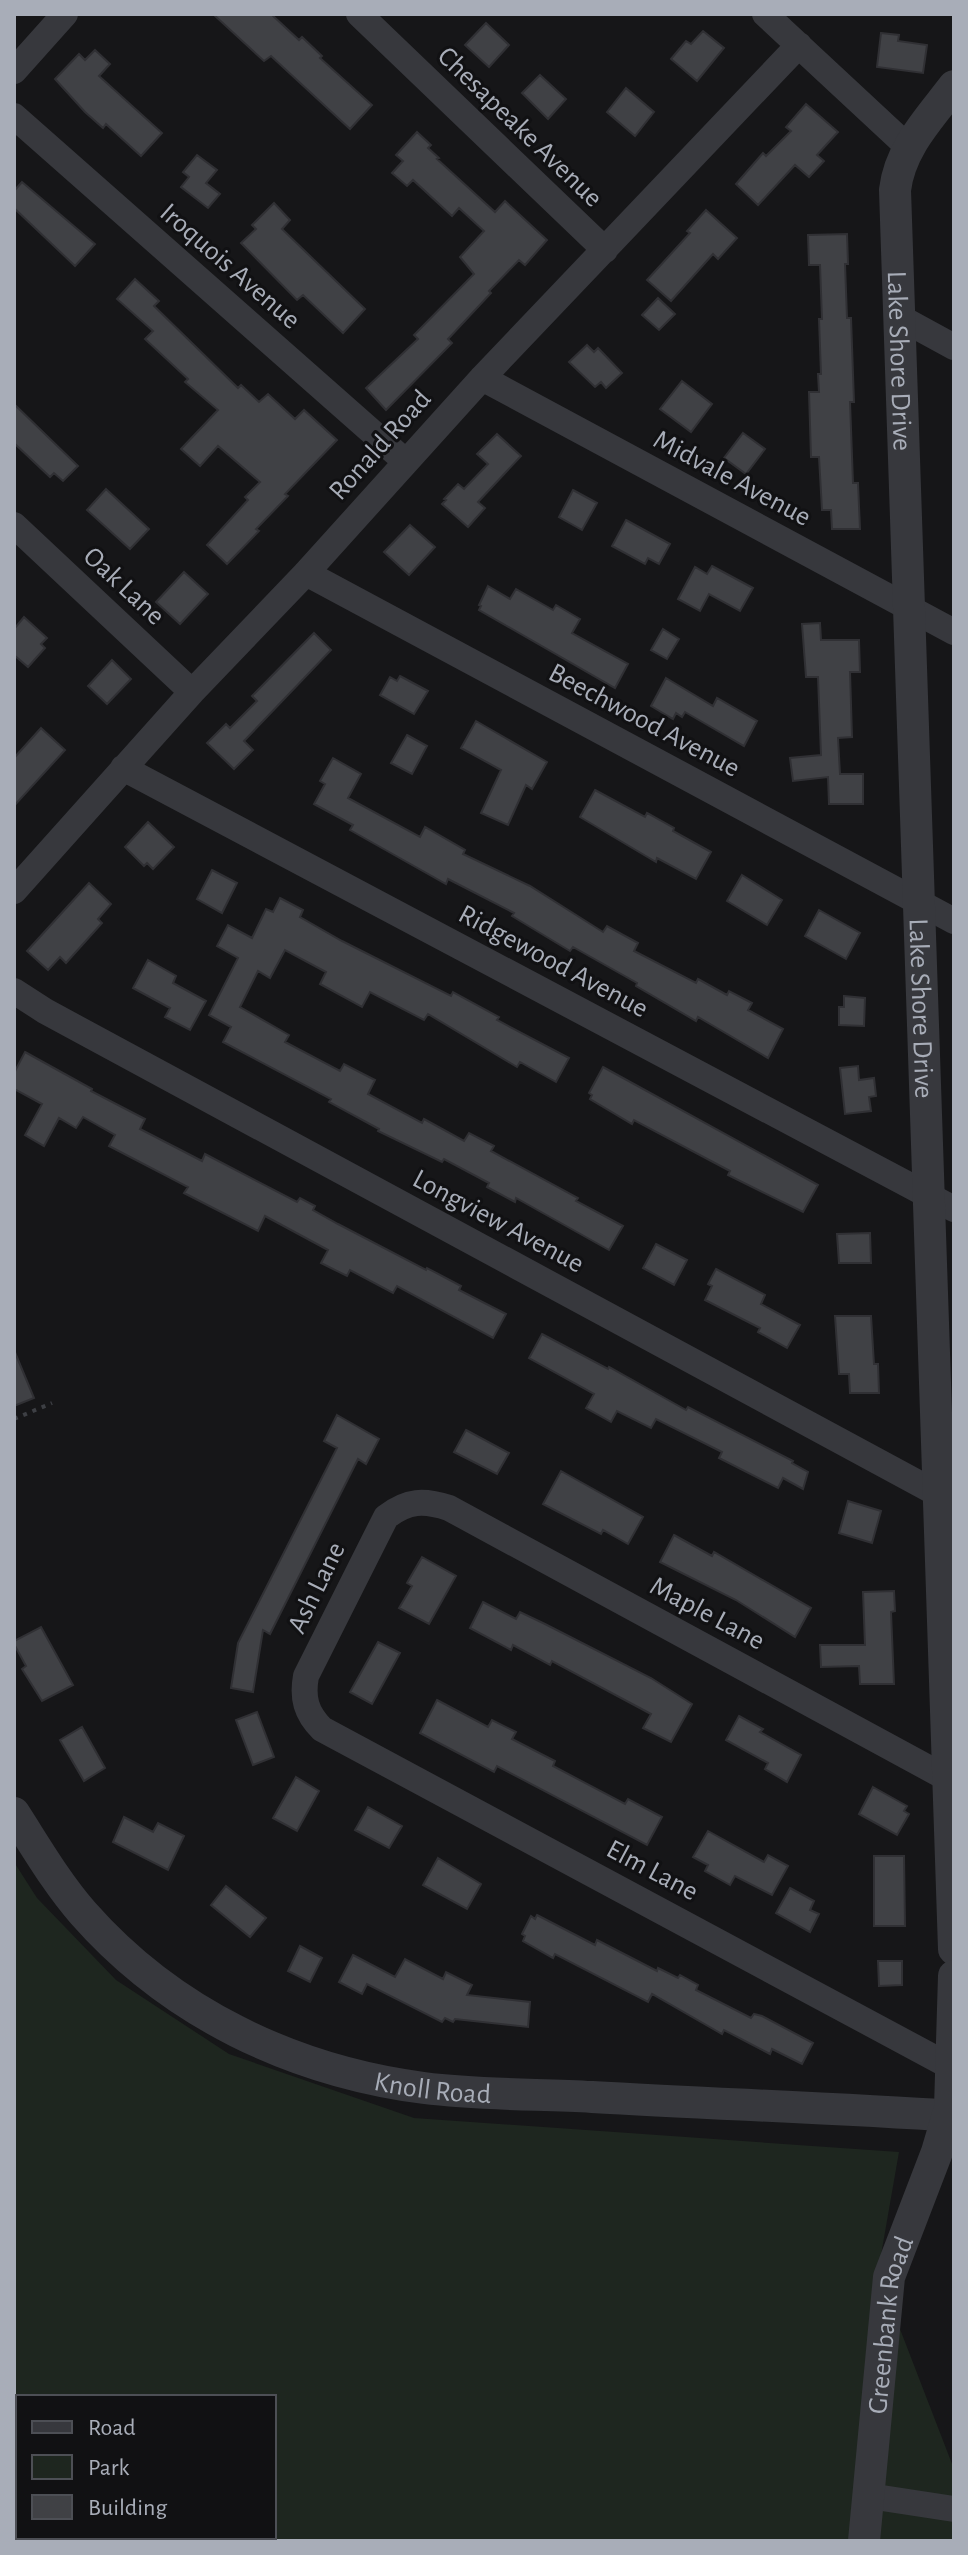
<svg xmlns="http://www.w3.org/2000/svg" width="968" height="2555" font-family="'Alegreya Sans',sans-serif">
	<rect width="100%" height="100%" fill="#161618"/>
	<path fill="#1e261f" d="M14,1862L37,1898L116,1980L229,2054L414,2118L899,2152L878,2272L954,2469V2541H230L201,2537H274V2397H18V2537H105L103,2541H14Z"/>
	<path fill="#404145" stroke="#303034" stroke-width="2" d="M213,14H271L299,40L302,37L322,56L320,58L372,105L350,129L271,56L264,61Z
		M486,23L509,45L489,67L465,45Z
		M703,31L724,48L697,81L671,59L686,41L691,44Z
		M881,33L899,35L898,41L927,45L923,73L877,67Z
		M95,50L110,64L99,76L162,133L141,156L106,124L103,128L85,112L55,79L79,54L85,60Z
		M540,75L566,99L548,119L522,93Z
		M626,88L654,112L635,136L607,112Z
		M806,104L838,132L817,155L824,161L809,177L795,165L758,205L736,184L763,153L766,156L791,131L786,127Z
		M417,132L431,145L428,148L439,158L437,159L495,212L505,201L547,240L525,265L519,260L489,291L491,293L448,339L452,343L386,410L366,388L418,339L414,335L474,274L460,257L484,231L459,208L452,216L413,180L407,186L392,173L403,161L396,155Z
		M197,155L217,170L206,183L220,194L208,208L181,187L189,177L183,172Z
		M22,182L95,244L75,266L14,208V191Z
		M274,203L290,220L282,229L365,309L343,333L303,295L297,300L241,243L256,229L252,225Z
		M706,210L737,238L718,259L713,254L671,301L647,280L690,233L687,231Z
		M847,234L848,264H845L847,318H851L854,402H850L853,483H858L860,529H832L831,510H822L819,457H811L809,392H819L818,374H821L819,319H822L820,265H809L808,235Z
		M135,279L159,301L154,306L238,388L241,385L259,402L268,394L295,419L304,410L337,440L285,494L288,496L256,529L259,531L227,564L207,545L248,500L245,497L260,482L218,446L200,466L181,449L218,410L185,382L188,379L145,339L153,331L117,299Z
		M658,298L675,314L659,330L642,315Z
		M587,345L594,352L598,348L622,373L606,388L601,382L595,387L569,362Z
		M682,381L712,404L691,432L660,409Z
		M14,404L78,466L63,481L54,473L50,477L14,443Z
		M743,433L765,449L746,474L724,458Z
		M497,434L521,456L478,502L485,508L468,527L442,504L446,500L444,499L458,484L464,489L488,464L477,454Z
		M106,489L149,529L130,549L87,510Z
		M573,490L597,503L582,530L559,517Z
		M626,520L670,544L659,564L648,558L645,564L612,546Z
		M410,525L435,547L409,575L384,552Z
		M712,566L753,588L740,611L709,594L700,611L678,599L695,567L707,574Z
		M184,572L208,594L180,624L156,602Z
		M488,586L510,599L516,589L553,610L556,605L580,619L572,633L628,664L615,688L479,610L481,606L479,605Z
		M24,617L47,638L41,644L45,648L28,667L14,655V629Z
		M820,623L821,640H859L860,672H850L852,737L838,738L840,774H863V804H829L828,777L793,781L790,758L821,755L818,677H806L802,624Z
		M663,629L679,639L667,659L651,650Z
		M314,633L331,650L244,741L253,750L234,769L207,743L226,724L230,728L257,701L252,696Z
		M112,660L131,679L107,704L88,686Z
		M400,676L428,691L414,714L380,695L390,677L397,681Z
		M666,678L713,706L717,698L757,721L744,746L685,712L682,717L676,713L673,719L651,706Z
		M476,721L547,762L532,789L526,785L508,825L481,813L501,770L461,748Z
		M41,728L65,750L14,806V758Z
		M407,735L427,746L412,774L391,763Z
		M333,758L361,774L348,798L420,837L425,827L465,850L463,854L530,886L603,932L607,926L638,943L634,951L696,983L698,979L727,995L729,991L752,1003L748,1010L783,1029L768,1058L698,1017L696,1021L636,986L637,983L573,947L570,951L512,916L514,913L448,879L446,884L350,830L353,825L314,804L325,784L320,781Z
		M595,790L645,817L647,813L674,828L673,831L711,852L696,879L657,858L656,862L580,817Z
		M148,822L174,847L153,869L147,863L144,866L125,847Z
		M212,870L237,883L222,913L197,899Z
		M742,875L782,900L767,925L727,901Z
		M89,883L111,904L98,919L102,923L66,963L60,957L48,970L27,951Z
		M280,898L303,910L300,917L342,941L451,996L453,992L499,1017L497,1020L569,1058L556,1082L520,1062L517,1067L428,1014L424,1020L370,992L362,1007L320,984L326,972L285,950L270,978L258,971L240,1007L289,1035L285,1042L340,1071L344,1064L375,1080L368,1094L422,1123L424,1119L464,1141L469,1133L494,1146L491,1151L578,1198L576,1201L623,1226L609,1250L516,1198L515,1202L487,1187L489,1183L444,1159L442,1162L378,1131L379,1129L329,1102L331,1099L223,1042L231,1027L209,1015L238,958L217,946L228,925L252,938L266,909L273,912Z
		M819,910L860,933L846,959L805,936Z
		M148,960L176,976L173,983L206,1001L190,1030L165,1017L170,1008L133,988Z
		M844,996L865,998L864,1026L839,1025V1007H844Z
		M25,1052L92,1089L91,1091L145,1119L140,1129L202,1161L205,1154L297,1202L300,1198L315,1206L313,1210L338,1224L426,1270L427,1268L461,1286L459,1290L506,1314L493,1338L397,1286L393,1293L350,1270L347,1276L321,1263L328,1250L265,1216L258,1231L184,1193L188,1187L109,1146L115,1135L83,1117L76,1128L59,1118L44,1146L25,1135L42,1104L14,1089V1073Z
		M858,1066L859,1080L874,1078L876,1096L869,1097L871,1111L845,1114L840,1068Z
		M603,1067L818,1185L803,1212L728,1175L730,1171L634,1120L632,1124L590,1099L592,1095L589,1093Z
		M870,1233L871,1263H839L837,1234Z
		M656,1244L687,1260L674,1285L643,1268Z
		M716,1269L765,1295L761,1304L800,1325L787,1348L758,1332L760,1328L705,1300L712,1286L708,1284Z
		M835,1316H871L874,1364H878L879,1393H850L849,1374H839Z
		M542,1334L608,1369L609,1367L686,1410L688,1407L793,1461L792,1463L808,1472L803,1489L783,1478L778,1488L719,1458L722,1452L656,1419L651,1428L617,1411L611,1422L586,1408L594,1394L529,1358Z
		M14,1350L34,1398L14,1406Z
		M337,1415L379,1439L366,1464L358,1459L270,1634L263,1630L253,1692L231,1688L238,1643L337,1448L324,1441Z
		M466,1430L509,1453L497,1474L454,1452Z
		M561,1471L643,1517L628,1544L603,1530L601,1534L543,1504Z
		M848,1501L881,1511L872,1543L839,1533Z
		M674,1535L712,1556L714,1552L811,1608L795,1637L736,1600L660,1562Z
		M422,1557L456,1576L429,1624L399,1608L412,1586L407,1583Z
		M894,1591L895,1611L891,1612L894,1684H860L859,1666L821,1667L820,1645H865L863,1592Z
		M483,1602L516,1619L520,1612L545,1624L651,1678L692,1704L671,1742L643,1728L651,1714L552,1661L550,1665L513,1645L511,1650L470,1628Z
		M41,1627L73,1685L42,1701L22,1669L26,1666L14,1644V1641Z
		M378,1642L400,1653L372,1704L350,1692Z
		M437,1700L488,1727L492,1720L516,1732L512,1739L555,1761L553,1766L625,1804L628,1799L662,1817L647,1845L497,1766L494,1772L420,1733Z
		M257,1712L274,1757L253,1765L236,1720Z
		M739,1716L763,1729L760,1732L801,1755L787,1782L765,1769L768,1763L726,1740Z
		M82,1727L105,1768L84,1781L60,1740Z
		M296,1777L319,1791L297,1831L273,1818Z
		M873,1787L907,1806L904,1811L909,1814L897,1835L859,1814Z
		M368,1807L402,1826L389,1848L355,1830Z
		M124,1817L153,1832L158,1823L184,1836L168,1870L113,1842Z
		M708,1831L764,1862L768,1855L788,1866L772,1895L735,1876L730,1885L705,1871L708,1865L693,1857Z
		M874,1856H904L905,1926H874Z
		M438,1858L481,1884L467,1909L423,1885Z
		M226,1886L266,1918L250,1937L211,1905Z
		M790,1888L814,1901L810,1910L819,1914L810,1932L776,1913Z
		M537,1915L595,1945L597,1940L657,1971L658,1968L678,1978L680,1975L698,1985L696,1990L751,2018L754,2014L762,2016L813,2043L802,2064L772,2049L770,2054L724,2030L722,2034L652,1994L648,2002L555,1954L553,1958L523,1941L525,1936L522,1934L531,1916L535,1919Z
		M300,1946L322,1958L310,1982L288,1971Z
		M353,1955L395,1977L405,1959L443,1979L446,1972L472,1985L467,1995L530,2002L528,2027L455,2019L453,2022L445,2018L442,2022L367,1984L362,1994L339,1982Z
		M878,1961H902V1985L879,1986Z"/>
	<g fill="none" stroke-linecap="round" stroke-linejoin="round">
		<path stroke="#3d3f44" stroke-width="4" stroke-dasharray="4 6" stroke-linecap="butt" d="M14,1419L52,1403"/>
		<path stroke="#37383d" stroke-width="26" d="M359,14L605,250
			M765,14L908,147
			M14,71L65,14
			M14,116L406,462
			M899,317L954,347
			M482,378L954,632
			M14,525L192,692
			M306,573L954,921
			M123,768L954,1209
			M14,891L192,692L306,573L482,378L799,45
			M14,991L45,1011L953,1502
			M953,2068L322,1729C306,1713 302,1698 306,1676L386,1517C408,1500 424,1500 449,1508L954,1782
			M869,2496L954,2509"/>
		<g stroke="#37383d" stroke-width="32">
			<path id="s1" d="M954,86C929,119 900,148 895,190L954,1949"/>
			<path id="s2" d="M14,1813C36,1847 56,1882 83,1913C171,2013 293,2071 424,2088C479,2095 537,2094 592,2097C713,2104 834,2108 954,2116"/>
			<path id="s3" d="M864,2541L889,2277L937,2152L950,2108L954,1976"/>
		</g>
	</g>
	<g text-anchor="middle" stroke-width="6" stroke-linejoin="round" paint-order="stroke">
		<g font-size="28" fill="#a8adb8" stroke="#111113">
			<text transform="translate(521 126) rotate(44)" y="10">Chesapeake Avenue</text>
			<text transform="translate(231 265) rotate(41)" y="10">Iroquois Avenue</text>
			<text dy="10" stroke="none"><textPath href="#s1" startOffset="292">Lake Shore Drive</textPath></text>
			<text transform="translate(379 444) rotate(-48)" y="10">Ronald Road</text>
			<text transform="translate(733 477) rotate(28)" y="10">Midvale Avenue</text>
			<text transform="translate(125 585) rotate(43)" y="10">Oak Lane</text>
			<text transform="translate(645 719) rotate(28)" y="10">Beechwood Avenue</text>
			<text transform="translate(554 960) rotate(28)" y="10">Ridgewood Avenue</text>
			<text dy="10" stroke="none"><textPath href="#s1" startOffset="940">Lake Shore Drive</textPath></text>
			<text transform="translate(499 1220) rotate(28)" y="10">Longview Avenue</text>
			<text transform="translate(315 1587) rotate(-64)" y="10">Ash Lane</text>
			<text transform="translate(708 1612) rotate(28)" y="10">Maple Lane</text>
			<text transform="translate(653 1869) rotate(28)" y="10">Elm Lane</text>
			<text dy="10" stroke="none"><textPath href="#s2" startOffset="522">Knoll Road</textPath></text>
			<text dy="10" stroke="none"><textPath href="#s3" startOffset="218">Greenbank Road</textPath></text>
		</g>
	</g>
	<rect width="968" height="2555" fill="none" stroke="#a8adb8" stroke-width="32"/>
	<rect x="16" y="2395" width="260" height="144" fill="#111113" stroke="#4d4f55" stroke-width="2"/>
	<rect x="32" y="2421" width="40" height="12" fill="#37383d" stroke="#4d4f55" stroke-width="2"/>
	<text x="88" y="2435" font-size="24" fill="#a8adb8">Road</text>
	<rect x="32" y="2455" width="40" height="24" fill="#1e261f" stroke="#4d4f55" stroke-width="2"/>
	<text x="88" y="2475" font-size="24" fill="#a8adb8">Park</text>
	<rect x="32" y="2495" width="40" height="24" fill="#404145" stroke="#4d4f55" stroke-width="2"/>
	<text x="88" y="2515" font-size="24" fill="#a8adb8">Building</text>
</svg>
